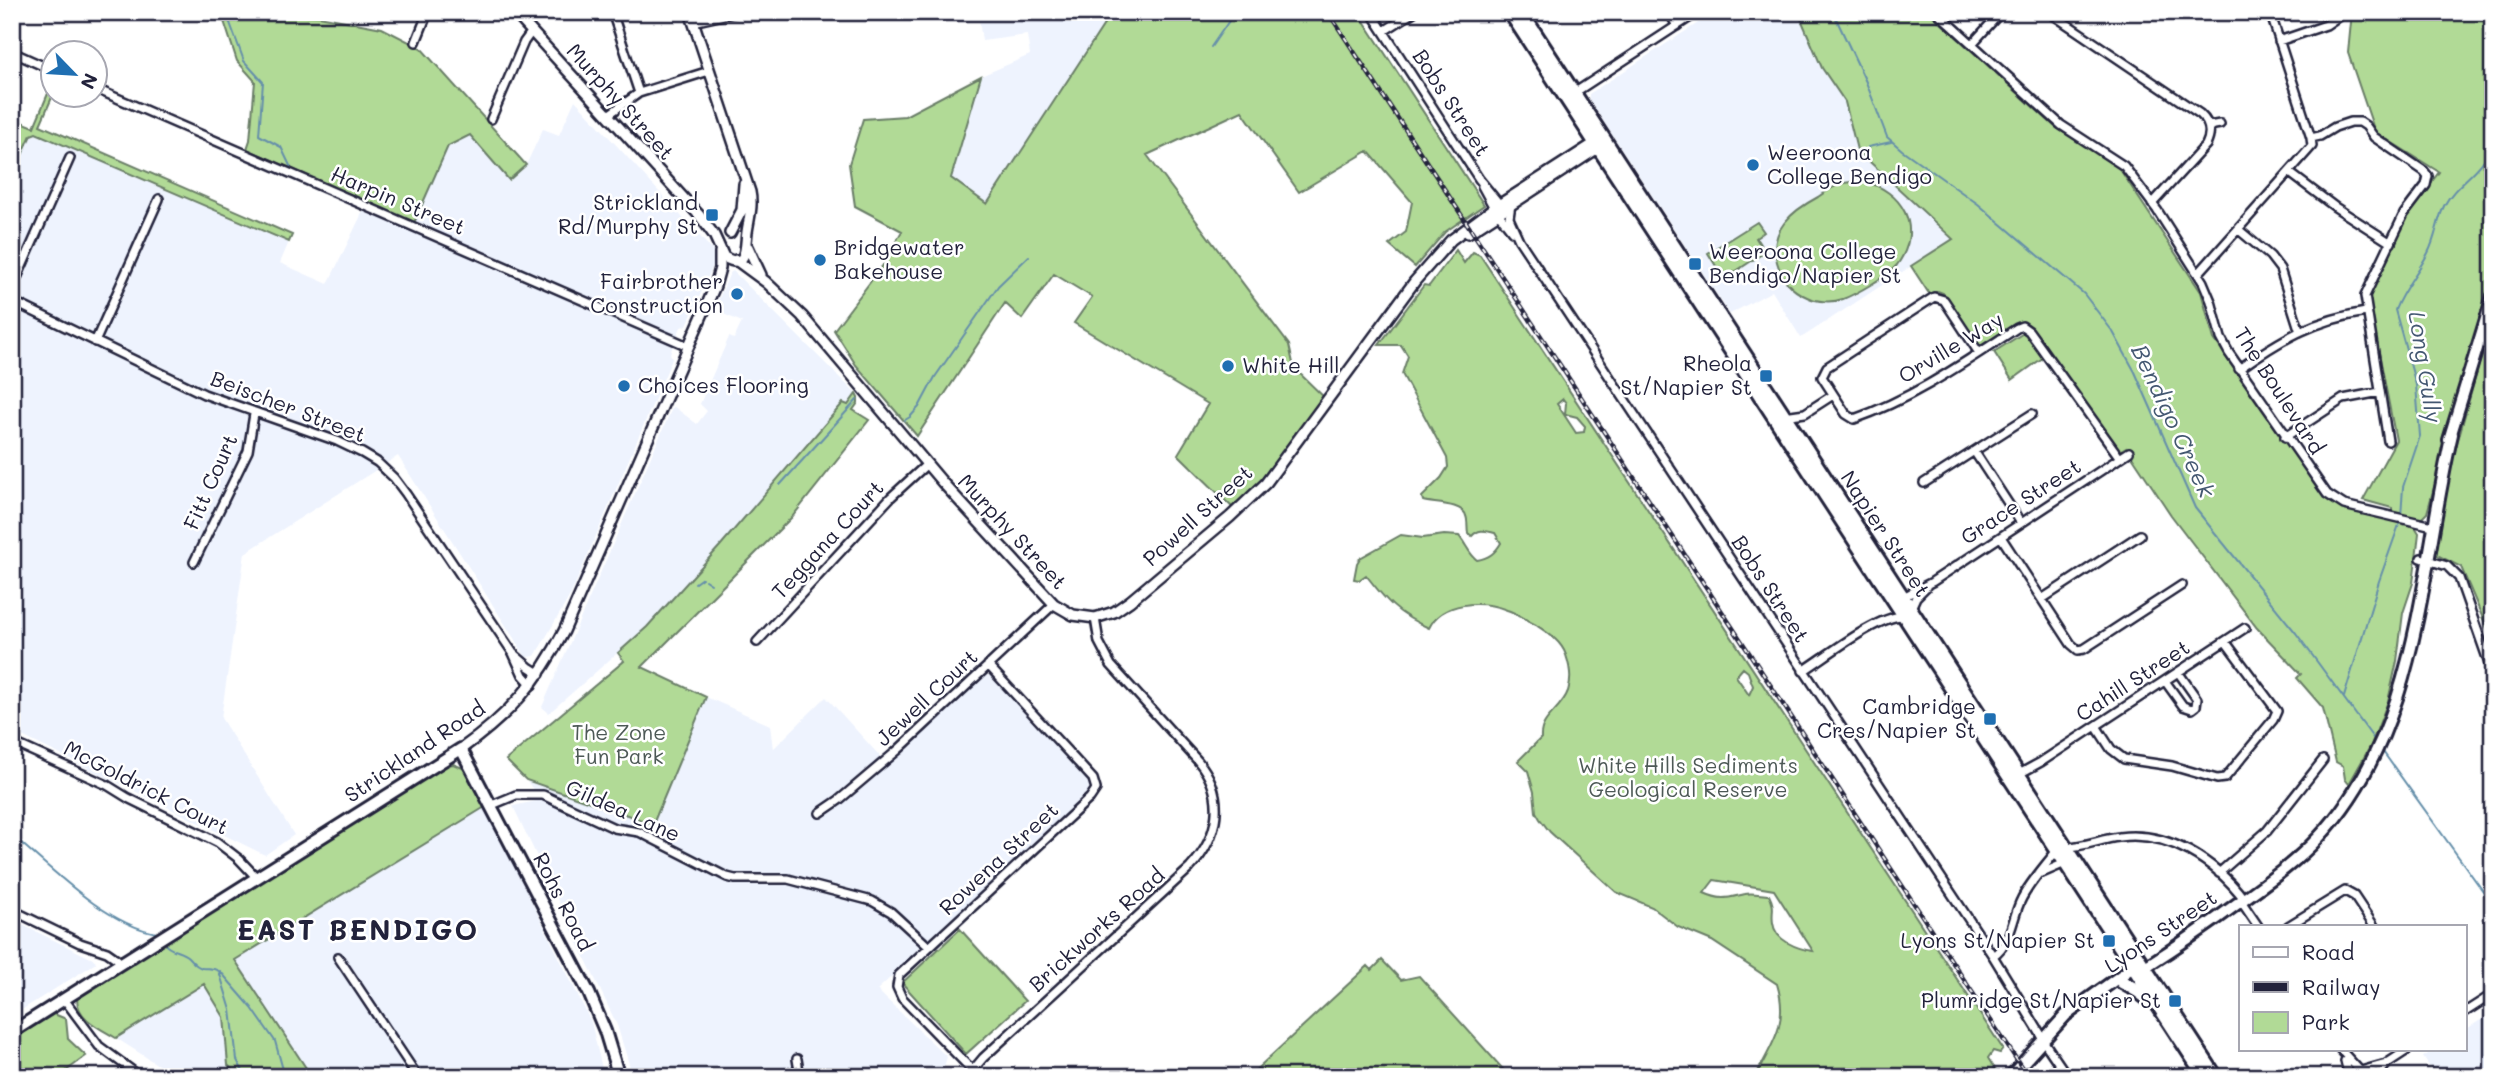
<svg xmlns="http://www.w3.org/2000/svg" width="2505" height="1089" font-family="Mali,sans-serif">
	<rect width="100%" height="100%" fill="#fff"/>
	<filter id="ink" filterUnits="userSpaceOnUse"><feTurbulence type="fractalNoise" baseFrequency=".0143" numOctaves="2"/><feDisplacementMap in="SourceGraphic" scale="14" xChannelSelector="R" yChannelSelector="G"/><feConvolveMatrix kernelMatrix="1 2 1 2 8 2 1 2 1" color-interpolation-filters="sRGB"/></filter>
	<g filter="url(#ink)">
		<path fill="#eef3fe" d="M978,12H1109L1103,26L987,204L951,179L981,76L1030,55L1027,35L982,41Z
			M1715,12H1798L1822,68L1845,102L1857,150L1953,239L1801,338L1772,291L1730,314L1589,99V94Z
			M52,84L53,95L40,125L292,235L280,263L328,284L367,203L414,223L448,146L470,135L509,179L526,165L543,129L559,135L575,100L715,253L716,259L687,325L681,327L670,353L672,359L571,594L535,656L526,657L398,456L245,553L221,718L294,835L265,855L12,731V131L17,120L34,127Z
			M733,271L856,394L848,405L842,403L720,546L647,627L549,713L542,707L673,406L697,424L707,411L700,404L729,337L734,339L742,322L714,310L730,273Z
			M983,675L992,676L1090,783L1087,795L877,990L947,1057L941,1077H633L617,1025L513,806L541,800L526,780L653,824L706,697L770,725L773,749L826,697L888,765Z
			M484,805L591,1022L604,1077H312L235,960Z
			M12,920L95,960L96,963L12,1016Z
			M204,984L224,1017L229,1064L238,1077H177L116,1038Z
			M2493,1012V1077H2436L2423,1057L2436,1049H2465V1030Z"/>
		<path fill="#b1da96" stroke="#6a7e68" stroke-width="2" fill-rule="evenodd" d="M249,12L319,16L382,28L421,48L526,165L509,180L470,135L448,146L414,223L247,149L250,140L255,81L237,61L224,21L230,14Z
			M1109,12H1358L1484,205L1445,232L1415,267L1389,245L1406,232L1412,202L1368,151L1299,192L1242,111L1147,155L1289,345L1294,368L1328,401L1237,512L1178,454L1208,404L1074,323L1092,297L1054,274L1022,319L1005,303L917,436L856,365L834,330L883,265L902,231L855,206L849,164L863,119L905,116L981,76L951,178L987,204L1103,26Z
			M1798,12H1929L2055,127L2117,165L2201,292L2214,339L2321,493L2341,507L2414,525L2419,533L2413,583L2403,613L2397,661L2388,701L2371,745L2349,784L2345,779L2343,766L2336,762L2323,708L2297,678L2301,674L2257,628L2171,515L2126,447L2121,450L2117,448L2027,324L2019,322L1985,345H1979L1943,293L1938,291L1931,294L1928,292L1911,266L1953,239L1857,150L1845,102L1822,68Z
			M2352,12H2493V270L2427,513L2421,519L2392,512V508L2363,500L2396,440L2368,296L2412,208L2439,172L2375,132L2348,53Z
			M52,84L53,95L40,125L292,235L289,242L36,133L31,135L12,177V131L17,120L34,127Z
			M1862,181C1903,190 1924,228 1897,265C1888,276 1856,294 1843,299C1832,303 1817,302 1807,297C1790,290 1782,279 1777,262C1768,230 1792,211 1818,197C1825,192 1833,186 1841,184C1847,182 1855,182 1862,181Z
			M1757,222L1764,232L1756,238L1765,252L1724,279L1708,253Z
			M1456,250L1464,263L1473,252L1480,255L2003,1049L2000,1053L1993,1051L1988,1058L1998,1074L1996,1077H1755C1773,1043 1789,1023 1777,984L1712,941L1678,927L1652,907L1616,892L1550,832L1540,819L1536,812L1534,792L1528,771L1518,761L1541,738C1539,708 1584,708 1566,655C1561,641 1548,633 1536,625C1526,620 1517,613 1507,610C1481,600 1442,601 1429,628C1398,615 1386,601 1366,575L1359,580L1354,579L1357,563L1360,558L1401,535L1423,538L1444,535L1459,536C1466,544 1469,554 1477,560C1489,558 1495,553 1501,543L1495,533C1486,531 1479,528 1472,536L1468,533C1467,528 1468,520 1466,516C1463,503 1433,504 1423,501L1422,497L1441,478L1448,467L1447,458L1402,374L1408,356L1401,345H1379L1424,285L1429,286ZM1563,399L1566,403L1565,414L1577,417L1585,426L1584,432L1576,433L1557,404ZM1743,668L1748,672L1753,686L1749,695L1736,676ZM1714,880L1774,890L1813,951C1798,949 1775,941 1773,923C1771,910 1776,909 1769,895C1762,895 1752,892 1745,894C1727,898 1722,901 1704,893Z
			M2493,314V642L2461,567L2435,554L2446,483Z
			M2025,332L2044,357L2012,380L1994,352Z
			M856,394L858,398V403L853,410L869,420L792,517L642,667L706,697L653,824L526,780L506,760L624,661L618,653L647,627L720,546L843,403L848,405Z
			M453,764L465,769L485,807L235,960L312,1077H238L228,1065L224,1017L204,984L116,1038C101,1029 77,1019 77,999L95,984L443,766Z
			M960,929L1025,1001L966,1054L902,983Z
			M1382,960L1401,980L1419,976L1510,1077H1248L1368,966L1372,970Z
			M54,1014L66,1019L68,1039L86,1056L58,1077H12V1040Z"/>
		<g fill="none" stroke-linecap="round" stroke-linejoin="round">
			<path stroke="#658faa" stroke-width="2" d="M226,12L244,61L263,82L259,135L281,147L292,170
				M1833,12L1866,82L1887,137L1902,150L1978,204L2084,294L2113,332L2135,372L2195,508L2296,633L2376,742
				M1211,47L1235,12
				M2493,53L2491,69L2493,96
				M1868,147L1891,142
				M905,420L910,417L919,407L935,377L998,286L1029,256
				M780,485L857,400
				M2401,517L2403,487L2420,436L2416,385L2395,310C2403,289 2418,273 2428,253C2436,238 2437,221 2444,206C2457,180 2485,172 2493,140
				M705,580L711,584
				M695,583L702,578
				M2344,697L2379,581L2400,522
				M2381,749L2493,905
				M12,835C51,868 106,925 157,933
				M164,943C170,952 181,950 188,957C193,962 195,966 202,968C209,969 212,967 219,971L231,1010L237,1060L246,1077
				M220,971L252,1008L275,1041L285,1077"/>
			<g stroke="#22223b" stroke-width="12">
				<path id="minor" d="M612,12L639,93
					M1371,12L1479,179L1501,206
					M1669,12L1677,26
					M1937,12L2061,125L2124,166L2157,210L2203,282L2211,301L2221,338L2229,353L2327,494L2344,505L2433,526
					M2049,12L2200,114C2210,123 2212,133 2206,145L2152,204
					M693,22L737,12
					M1384,31L1414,12
					M2279,41L2326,25L2339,16
					M416,42L428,12
					M1972,44L2001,12
					M12,52L52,70
					M94,88L688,346
					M1574,93L1698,12
					M608,115L639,93L709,71
					M491,119L524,42L532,31
					M2209,126L2220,124
					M2311,138L2320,136L2335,127L2350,122H2360L2366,126L2374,137L2424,171L2428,176L2426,185L2404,214L2365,296L2388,441
					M2290,173L2335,207L2391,243
					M1482,186L1494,208L1512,231
					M1511,204L1509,218L1519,240L1993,956
					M2239,230L2270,256L2280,269L2300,332
					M2198,274L2312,146L2311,138L2270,12
					M12,289L70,158
					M12,301L204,394L337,441L362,453L377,462L394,478L406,494L513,653L523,675L532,685
					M95,342L159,199
					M1979,353L1944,300L1934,297L1827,367L1822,377L1846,414L1854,419C1914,398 1965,362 2017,328L2022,326L2029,331L2120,458
					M2239,369C2281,339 2314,320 2366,312
					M1784,416L1805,413L1833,395
					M2285,437L2343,399L2380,392
					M1974,451L2021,523
					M1924,483L2032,414
					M2001,537L2071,644L2078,650L2084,649L2182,585
					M2421,558L2447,566L2459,578L2493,675
					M194,562L248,451L254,414
					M1903,597L1932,582L2129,452
					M2042,599L2140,535
					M1911,608L1916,597L1926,587
					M757,642L891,497L927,464
					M514,654L529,667L540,674
					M1803,671C1827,656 1878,615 1904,616
					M2165,681L2183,706L2192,709L2196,706L2197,699L2178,672
					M2096,726L2111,749L2124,759L2172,766L2217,779L2225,778L2273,720L2277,711L2225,641
					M12,742L107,785L128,798L217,842L239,859L257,878
					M2019,774L2041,762L2245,628
					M492,805L516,795H543L614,828L639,832L727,877L735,879H788L872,901L891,912L929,947
					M820,813L839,800L898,750L1054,604
					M2066,847C2084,847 2101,839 2119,837C2168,830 2215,861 2244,899
					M2042,873L2065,863
					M2219,873L2267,831L2323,760
					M2241,901L2258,926
					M12,910L80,943L107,952L117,959L120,964
					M2288,926L2345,891L2354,896L2374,926
					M338,957L418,1077
					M64,999L99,1046L141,1077
					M2465,1012L2493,994
					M2043,1038L1993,956C2013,941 2011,919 2022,898C2031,881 2045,866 2057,850
					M2042,1039L2068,1077
					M2340,1049L2360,1071
					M797,1059L800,1077
					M2345,1061L2349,1077
					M972,1070L902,998L897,987L899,975L1090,798L1096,789L1093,779L988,665
					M2361,1071L2386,1064L2409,1049
					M967,1077L983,1058L1190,868C1219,837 1227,796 1198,761L1111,665L1099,642L1095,618
					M2376,1077L2386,1065"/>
			</g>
			<g stroke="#22223b" stroke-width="14">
				<path id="tertiary" d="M514,12L699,215L714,235L724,257C748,271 745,246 747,232C749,218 753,206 750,192L690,12
					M730,233L742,210L744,184
					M1468,233L1598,148
					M748,247L761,275
					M736,260L766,282L802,316L943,483L1054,604L1073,615L1095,618L1114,612L1130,601L1230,517L1266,483L1415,281L1451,240L1494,208L1595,143
					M461,749C509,715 537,683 564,631L715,286L720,268V252"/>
			</g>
			<g stroke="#22223b" stroke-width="16">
				<path id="secondary" d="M2449,440L2493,296
					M2145,967C2178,946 2210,924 2241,901C2269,881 2296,862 2319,837C2420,729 2420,570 2452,434
					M12,1032L461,749L589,993L605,1031L619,1077
					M2010,1077L2066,1015L2133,967"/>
			</g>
			<g stroke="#22223b" stroke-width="18">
				<path id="trunk" d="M1510,12L2205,1077
					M1521,12L2216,1077
					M2122,982L2138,991L2151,1001"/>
			</g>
			<use href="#minor" stroke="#fff" stroke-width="7"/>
			<use href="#tertiary" stroke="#fff" stroke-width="9"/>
			<use href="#secondary" stroke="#fff" stroke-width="10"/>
			<use href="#trunk" stroke="#fff" stroke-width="12"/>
			<g stroke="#22223b" stroke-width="4.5">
				<path id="rail" d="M1328,12L2028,1077"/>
			</g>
			<use href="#rail" stroke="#fff" stroke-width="2" stroke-dasharray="5" stroke-linecap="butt"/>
		</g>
	</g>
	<g fill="#1f6fb2" stroke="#fff" stroke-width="2.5">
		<circle cx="1753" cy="165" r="7"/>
		<rect x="705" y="208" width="14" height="14" rx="3.5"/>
		<circle cx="820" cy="260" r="7"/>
		<rect x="1688" y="257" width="14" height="14" rx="3.5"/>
		<circle cx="737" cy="294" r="7"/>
		<circle cx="1228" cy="366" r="7"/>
		<rect x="1759" y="369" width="14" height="14" rx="3.5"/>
		<circle cx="624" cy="386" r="7"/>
		<rect x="1983" y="712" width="14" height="14" rx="3.5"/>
		<rect x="2102" y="934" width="14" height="14" rx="3.5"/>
		<rect x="2168" y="994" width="14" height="14" rx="3.5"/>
	</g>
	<g text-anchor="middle" stroke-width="5" stroke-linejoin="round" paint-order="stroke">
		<g font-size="21" fill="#22223b" stroke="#fff">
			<text transform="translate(620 102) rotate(48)" y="7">Murphy Street</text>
			<text transform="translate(1451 103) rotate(57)" y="7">Bobs Street</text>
			<text transform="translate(398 201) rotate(23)" y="7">Harpin Street</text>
			<text transform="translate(1951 348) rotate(-31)" y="7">Orville Way</text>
			<text transform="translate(2279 391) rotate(57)" y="7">The Boulevard</text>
			<text transform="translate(288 407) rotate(21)" y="7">Beischer Street</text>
			<text transform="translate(211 482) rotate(-66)" y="7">Fitt Court</text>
			<text transform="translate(2021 502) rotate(-33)" y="7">Grace Street</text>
			<text transform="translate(1198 516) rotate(-42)" y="7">Powell Street</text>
			<text transform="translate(1012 532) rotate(47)" y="7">Murphy Street</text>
			<text transform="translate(1885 534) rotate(57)" y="7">Napier Street</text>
			<text transform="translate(828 540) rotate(-47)" y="7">Teggana Court</text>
			<text transform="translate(1770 589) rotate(57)" y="7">Bobs Street</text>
			<text transform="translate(2133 681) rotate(-33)" y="7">Cahill Street</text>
			<text transform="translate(927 698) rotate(-43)" y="7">Jewell Court</text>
			<text transform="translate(415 752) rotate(-34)" y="7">Strickland Road</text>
			<text transform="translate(146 788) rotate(27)" y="7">McGoldrick Court</text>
			<text transform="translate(623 811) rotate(24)" y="7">Gildea Lane</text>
			<text transform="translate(999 859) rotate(-43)" y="7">Rowena Street</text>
			<text transform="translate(563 902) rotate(63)" y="7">Rohs Road</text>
			<text transform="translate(1097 930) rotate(-42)" y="7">Brickworks Road</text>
			<text transform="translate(2161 932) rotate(-34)" y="7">Lyons Street</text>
		</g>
		<g font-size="21" fill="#22223b" stroke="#fff" text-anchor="end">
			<text x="1767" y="160" text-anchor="start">Weeroona<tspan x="1767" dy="24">College Bendigo</tspan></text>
			<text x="698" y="210">Strickland<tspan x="698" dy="24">Rd/Murphy St</tspan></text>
			<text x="834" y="255" text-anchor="start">Bridgewater<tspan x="834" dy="24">Bakehouse</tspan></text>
			<text x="1709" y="259" text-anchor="start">Weeroona College<tspan x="1709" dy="24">Bendigo/Napier St</tspan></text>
			<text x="723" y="289">Fairbrother<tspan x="723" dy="24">Construction</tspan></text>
			<text x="1752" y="371">Rheola<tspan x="1752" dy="24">St/Napier St</tspan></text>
			<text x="1242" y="373" text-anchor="start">White Hill</text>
			<text x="638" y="393" text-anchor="start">Choices Flooring</text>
			<text x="1976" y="714">Cambridge<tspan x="1976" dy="24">Cres/Napier St</tspan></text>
			<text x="2095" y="948">Lyons St/Napier St</text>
			<text x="2161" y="1008">Plumridge St/Napier St</text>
		</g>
		<g font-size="21" fill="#4d5956" stroke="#fff">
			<text x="619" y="740">The Zone<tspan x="619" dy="24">Fun Park</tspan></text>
			<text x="1688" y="773">White Hills Sediments<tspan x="1688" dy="24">Geological Reserve</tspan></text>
		</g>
		<g font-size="23" font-style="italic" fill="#445872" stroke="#fff">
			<text transform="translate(2425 367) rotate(81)" y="8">Long Gully</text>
			<text transform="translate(2173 421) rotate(65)" y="8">Bendigo Creek</text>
		</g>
		<g font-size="28" font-weight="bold" letter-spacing="2" fill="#22223b" stroke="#fff">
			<text x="358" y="940">EAST BENDIGO</text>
		</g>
	</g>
	<rect width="2505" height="1089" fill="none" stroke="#fff" stroke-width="42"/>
	<rect x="21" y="21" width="2463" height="1047" fill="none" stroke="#22223b" stroke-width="2.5" filter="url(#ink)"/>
	<rect x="2239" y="925" width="228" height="126" fill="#ffffff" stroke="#a7a7b1" stroke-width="2"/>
	<rect x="2253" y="947" width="35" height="10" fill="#ffffff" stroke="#a7a7b1" stroke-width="2"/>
	<text x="2302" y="960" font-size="21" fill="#22223b">Road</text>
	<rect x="2253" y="982" width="35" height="10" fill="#22223b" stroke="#a7a7b1" stroke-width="2"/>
	<text x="2302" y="995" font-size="21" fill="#22223b">Railway</text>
	<rect x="2253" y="1012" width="35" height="21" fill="#b1da96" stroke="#a7a7b1" stroke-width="2"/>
	<text x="2302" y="1030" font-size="21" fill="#22223b">Park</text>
	<g transform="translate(74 74) rotate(115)"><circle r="33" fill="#ffffff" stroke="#a7a7b1" stroke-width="2"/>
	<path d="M0-5L12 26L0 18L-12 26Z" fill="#1f6fb2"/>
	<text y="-10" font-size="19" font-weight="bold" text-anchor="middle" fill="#22223b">N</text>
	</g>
</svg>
